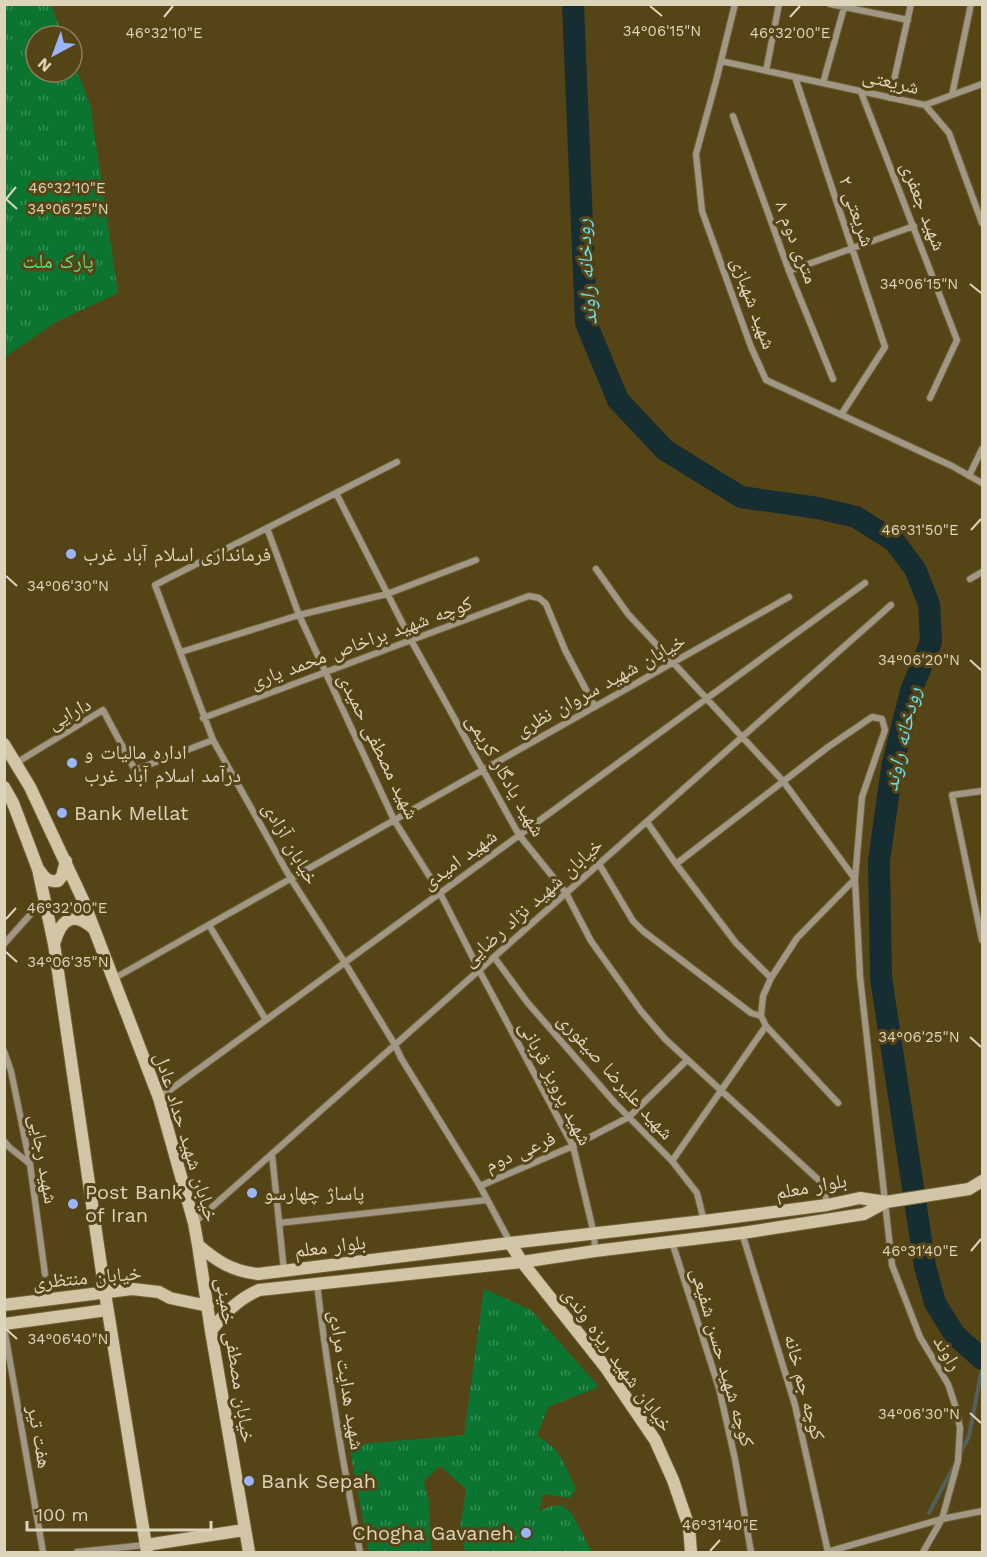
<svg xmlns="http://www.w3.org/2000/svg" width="987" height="1557" font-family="'Work Sans','Noto Naskh Arabic',sans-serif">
	<defs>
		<pattern id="park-tufts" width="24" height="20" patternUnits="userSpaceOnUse" patternTransform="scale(1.5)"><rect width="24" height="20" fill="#0b7431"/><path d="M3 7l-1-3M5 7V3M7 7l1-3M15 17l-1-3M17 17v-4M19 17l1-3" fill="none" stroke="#3a8d56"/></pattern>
	</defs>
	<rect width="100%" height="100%" fill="#554416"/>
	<path fill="url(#park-tufts)" d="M5,4L51,5L63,36H36V72H72V59L90,104L118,293L56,322L5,357Z
		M484,1289L531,1310L599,1387L548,1407L537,1436C561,1448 565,1466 576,1489L570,1498L543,1494L539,1511L551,1506L562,1505L572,1514L592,1552H465L460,1529L466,1489L440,1466L424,1481L429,1502L431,1552H369L349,1445L464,1435Z"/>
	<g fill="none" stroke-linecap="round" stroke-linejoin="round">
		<path stroke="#52605b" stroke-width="4" d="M960,1454L969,1436L982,1368
			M929,1513L955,1464"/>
		<path stroke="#162e32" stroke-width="22" d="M573,4L586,323L618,400L665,450L741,497L818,508L856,517L894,541L915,569L929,604L931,642L911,691L892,768L879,861L881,978L925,1266L935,1303L955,1335L982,1359"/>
		<g stroke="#706137" stroke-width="8">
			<path id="street" d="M735,4L716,81L696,154L702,211L751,347L766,380L952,466L982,483
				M830,4L908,20
				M721,61L925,105L949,133L982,223
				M766,71L779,4
				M795,77L885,347L841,415
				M823,83L845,4
				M861,92L957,340L930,398
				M952,95L971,4
				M890,98L911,4
				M925,105L982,84
				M733,116L789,271L833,379
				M789,271L914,226
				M397,462L155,585L213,740L291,879L345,963L395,1045L401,1058L480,1186L510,1242
				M969,476L982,449
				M336,493L411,640L519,835L566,893L591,941L641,1011L665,1039L823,1184L827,1205
				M267,528L299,615L394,820L440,893L479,970L573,1146L594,1234L595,1250
				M596,569L628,614L783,781L855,879L797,938L771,978L763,996L761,1016L766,1026L838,1103
				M970,579L982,572
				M181,652L299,615L387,594L476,560
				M203,718L529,596L539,598L546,604L565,650L595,707
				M16,763L103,710L135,770L213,740
				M982,791L952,795L982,940
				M647,822L676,864L736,943L771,978
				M599,864L633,921L643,931L751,1013L761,1016
				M676,864L828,747L872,717L882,719L885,730L862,797L855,879L860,976L892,1265L920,1337L948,1384L956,1408L960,1428L958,1461L942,1519L923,1552
				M209,925L266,1020
				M4,944L45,898
				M494,957L527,1002L615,1103L672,1161L697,1193L704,1221
				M113,979L789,597
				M4,1051L11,1071L30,1164L45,1274
				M159,1098L865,583
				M4,1141L9,1147L30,1164
				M272,1154L284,1271
				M672,1161L766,1026
				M480,1186L573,1146L629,1117L687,1060
				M194,1223L891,605
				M279,1223L487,1200
				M742,1233L795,1405L828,1552
				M672,1242L719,1388L735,1459L751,1552
				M317,1283C327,1374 343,1463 360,1552
				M4,1327L43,1552
				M77,1552L145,1545
				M827,1552L942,1519L982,1511"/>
		</g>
		<g stroke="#706137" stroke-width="14">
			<path id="secondary" d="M4,744L30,787L83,900L159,1098L194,1223L198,1245L211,1331L249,1552
				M4,787L13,803L38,869L54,944L105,1293L147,1552
				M39,870C45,878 47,882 58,881L62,876L66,861
				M55,941C62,918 74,911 94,929
				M510,1243L522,1262L606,1368L655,1440L673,1480L689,1527L691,1552
				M198,1245C218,1262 232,1271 258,1274L510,1243L704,1221L827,1205L860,1198L886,1202L969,1189L982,1181
				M4,1305L132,1289L159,1292L170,1298L208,1306
				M4,1324L107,1310
				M211,1331C224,1313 238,1299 259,1290L522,1262L595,1251L742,1233L864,1214L886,1202
				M146,1545L244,1530"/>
		</g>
		<use href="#street" stroke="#a09884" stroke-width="6"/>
		<use href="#secondary" stroke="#d2c5a5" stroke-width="12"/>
	</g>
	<path fill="none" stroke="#ddd4bc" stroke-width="2" d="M650,6L662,16M164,17L173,6M790,17L800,6M6,199L16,187M6,199L17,209M970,284L981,293M971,530L981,519M6,576L17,586M970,660L981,670M6,919L16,908M6,952L17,962M970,1037L981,1047M971,1251L981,1239M6,1329L17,1339M970,1413L981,1423M710,1551L720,1540"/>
	<g fill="#9bb5fd" stroke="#554416" stroke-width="2">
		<circle cx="71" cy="554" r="6"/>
		<circle cx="72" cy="763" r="6"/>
		<circle cx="62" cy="813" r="6"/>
		<circle cx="252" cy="1193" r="6"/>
		<circle cx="73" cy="1204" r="6"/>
		<circle cx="249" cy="1481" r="6"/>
		<circle cx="526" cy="1533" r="6"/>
	</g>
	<g text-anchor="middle" stroke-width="6" stroke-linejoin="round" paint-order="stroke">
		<g font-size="20" fill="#ddd4bc" stroke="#554416">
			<text transform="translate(891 81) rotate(13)" y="7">شریعتی</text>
			<text transform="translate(924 206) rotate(69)" y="7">شهید جعفری</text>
			<text transform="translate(857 211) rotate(71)" y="7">شریعتی ۲</text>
			<text transform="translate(797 242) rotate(69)" y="7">۸ متری دوم</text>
			<text transform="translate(754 303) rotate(70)" y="7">شهید شهبازی</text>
			<text transform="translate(361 642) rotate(-20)" y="7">کوچه شهید براخاص محمد یاری</text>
			<text transform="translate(600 685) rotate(-29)" y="7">خیابان شهید سروان نظری</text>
			<text transform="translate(69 713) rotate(-28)" y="7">دارایی</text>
			<text transform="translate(379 746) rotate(64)" y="7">شهید مصطفی حمیدی</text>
			<text transform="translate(506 775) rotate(60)" y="7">شهید یادگار کریمی</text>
			<text transform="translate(291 843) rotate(60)" y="7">خیابان آزادی</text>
			<text transform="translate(459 859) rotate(-36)" y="7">شهید امیدی</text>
			<text transform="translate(532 902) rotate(-42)" y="7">خیابان شهید نژاد رضایی</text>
			<text transform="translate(616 1076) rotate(48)" y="7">شهید علیرضا صیفوری</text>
			<text transform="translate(556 1083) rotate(63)" y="7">شهید پرویز قربانی</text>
			<text transform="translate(187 1137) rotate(73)" y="7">خیابان شهید حداد عادل</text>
			<text transform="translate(520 1151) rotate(-23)" y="7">فرعی دوم</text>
			<text transform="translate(44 1159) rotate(80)" y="7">شهید رجایی</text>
			<text transform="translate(811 1186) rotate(-10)" y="7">بلوار معلم</text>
			<text transform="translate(330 1246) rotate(-7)" y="7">بلوار معلم</text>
			<text transform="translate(87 1277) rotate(-5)" y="7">خیابان منتظری</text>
			<text transform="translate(948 1353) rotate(60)" y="7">راوند</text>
			<text transform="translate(723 1357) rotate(74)" y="7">کوچه شهید حسن شفیعی</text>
			<text transform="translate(618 1359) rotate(54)" y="7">خیابان شهید ریزه وندی</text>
			<text transform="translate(236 1360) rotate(81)" y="7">خیابان مصطفی خمینی</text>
			<text transform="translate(347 1380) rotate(81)" y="7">شهید هدایت مرادی</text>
			<text transform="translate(805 1387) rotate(75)" y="7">کوچه جم خانه</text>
			<text transform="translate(40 1437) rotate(80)" y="7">هفت تیر</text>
		</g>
		<g font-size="20" fill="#5ae07c" stroke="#554416">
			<text x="58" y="268">پارک ملت</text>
		</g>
		<g font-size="20" fill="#ddd4bc" stroke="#554416" text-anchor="start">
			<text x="83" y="561">فرمانداری اسلام آباد غرب</text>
			<text x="84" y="759">اداره مالیات و<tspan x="84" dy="23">درآمد اسلام آباد غرب</tspan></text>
			<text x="74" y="820">Bank Mellat</text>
			<text x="85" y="1199">Post Bank<tspan x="85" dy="23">of Iran</tspan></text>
			<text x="264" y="1200">پاساژ چهارسو</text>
			<text x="261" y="1488">Bank Sepah</text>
			<text x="514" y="1540" text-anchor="end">Chogha Gavaneh</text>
		</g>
		<g font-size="21" font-style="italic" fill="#67ddf0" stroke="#554416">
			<text transform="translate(586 272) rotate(-94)" y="7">رودخانه راوند</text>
			<text transform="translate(902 739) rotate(-77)" y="7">رودخانه راوند</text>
		</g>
	</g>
	<g font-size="15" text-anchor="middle" fill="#ddd4bc" stroke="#554416" stroke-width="6" stroke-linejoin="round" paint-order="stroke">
		<text x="662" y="36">34°06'15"N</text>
		<text x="164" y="38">46°32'10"E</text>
		<text x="790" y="38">46°32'00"E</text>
		<text x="67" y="193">46°32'10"E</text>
		<text x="68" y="214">34°06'25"N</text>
		<text x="919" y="289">34°06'15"N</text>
		<text x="920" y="535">46°31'50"E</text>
		<text x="68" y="591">34°06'30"N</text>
		<text x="919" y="665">34°06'20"N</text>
		<text x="67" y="913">46°32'00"E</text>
		<text x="68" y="967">34°06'35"N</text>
		<text x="919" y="1042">34°06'25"N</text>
		<text x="920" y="1256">46°31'40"E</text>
		<text x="68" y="1344">34°06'40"N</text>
		<text x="919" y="1419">34°06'30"N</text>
		<text x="720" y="1530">46°31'40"E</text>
	</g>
	<rect width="987" height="1557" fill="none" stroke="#ddd4bc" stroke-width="12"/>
	<g transform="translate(54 54) rotate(221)"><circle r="28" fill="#554416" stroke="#8b7e58" stroke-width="1.5"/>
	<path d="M0-4.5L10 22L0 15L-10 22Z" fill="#9bb5fd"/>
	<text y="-9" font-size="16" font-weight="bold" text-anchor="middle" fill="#ddd4bc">N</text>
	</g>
	<path d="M27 1521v9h184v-9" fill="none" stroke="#ddd4bc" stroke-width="3"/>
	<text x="36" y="1521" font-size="18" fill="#ddd4bc" stroke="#554416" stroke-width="4.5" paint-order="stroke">100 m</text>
</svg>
